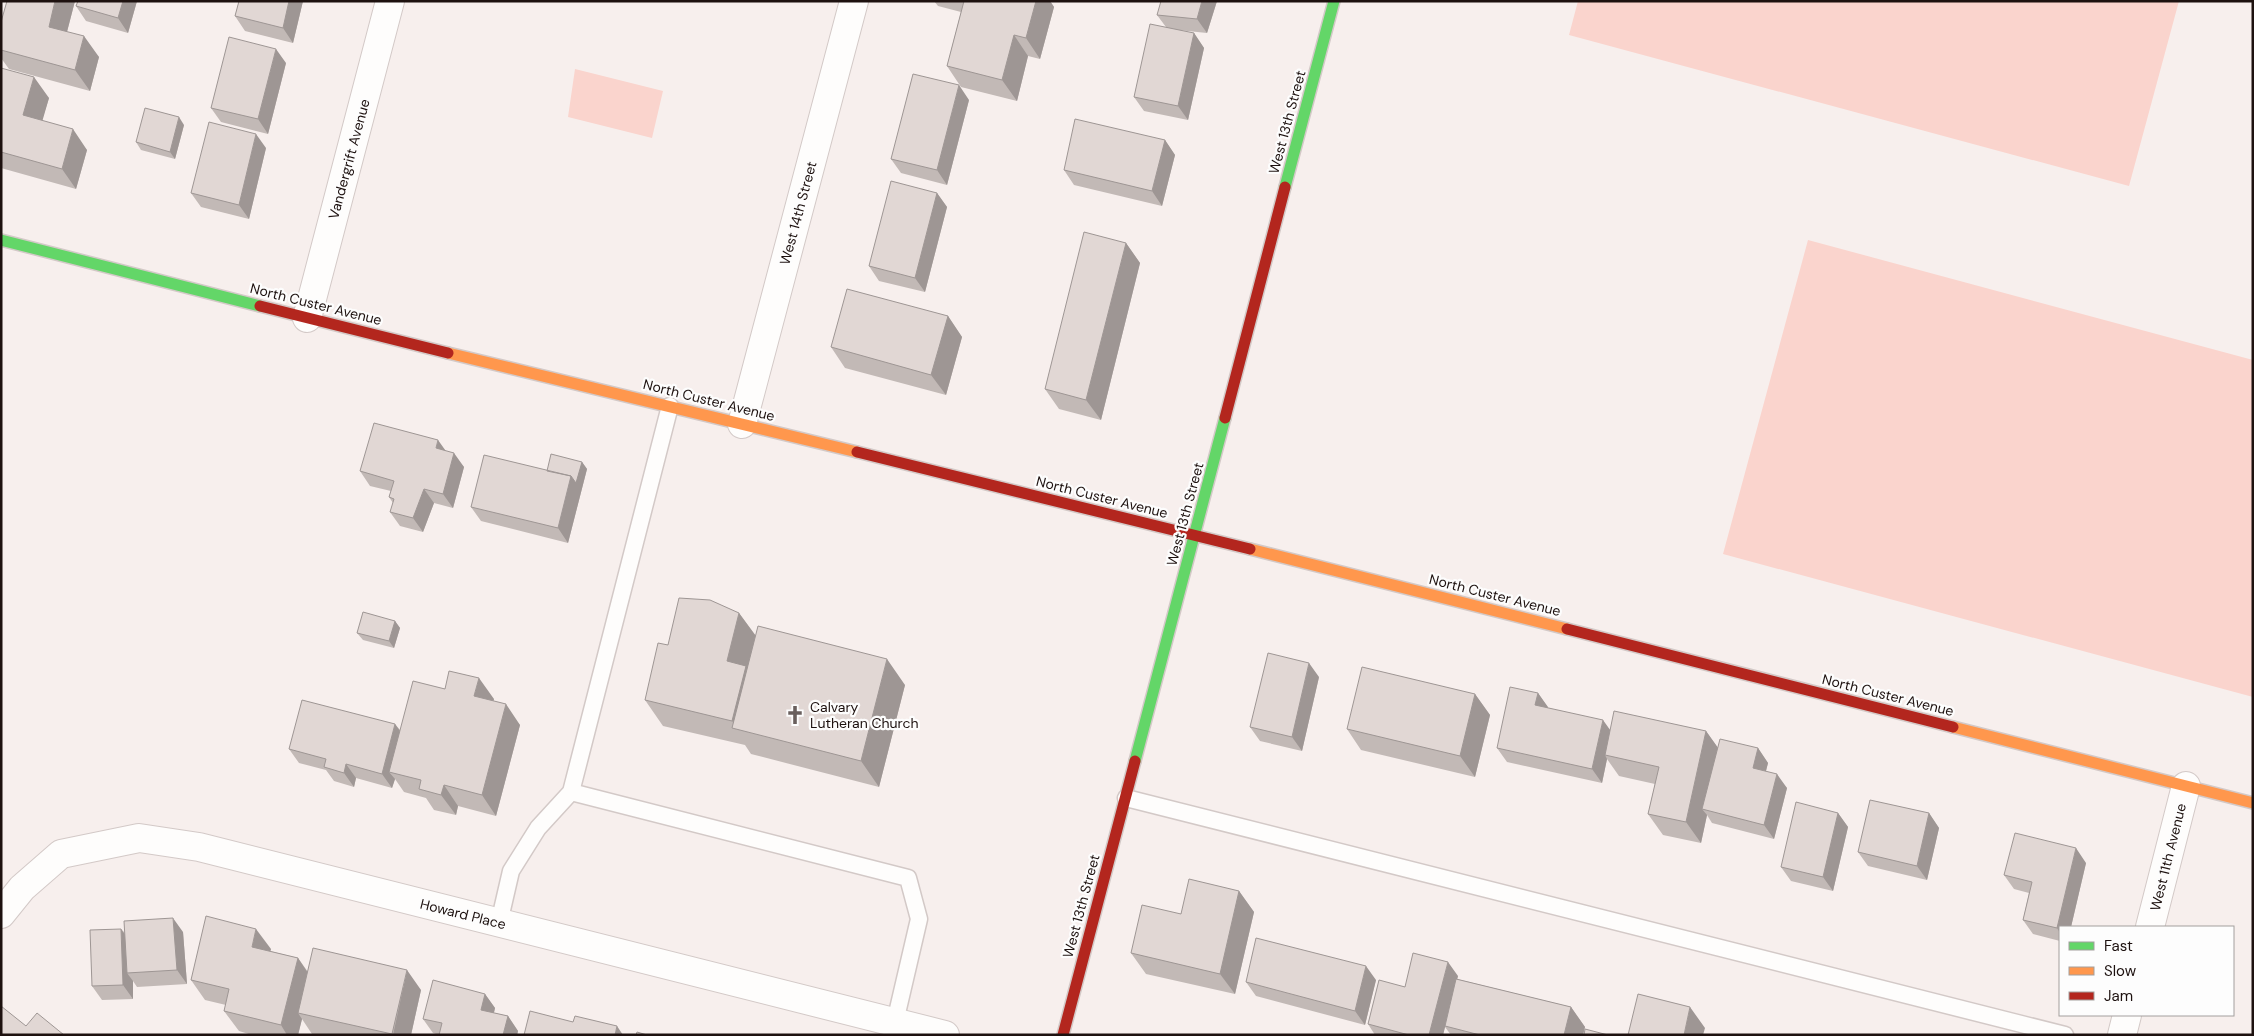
<svg xmlns="http://www.w3.org/2000/svg" width="2254" height="1036" font-family="'DM Sans',sans-serif">
	<rect width="100%" height="100%" fill="#f7efed"/>
	<path fill="#fad4cd" d="M1578,1H2179L2129,186L1569,35Z
		M575,69L663,91L652,138L568,117Z
		M1808,240L2253,360V697L1723,554Z"/>
	<g fill="none" stroke-linecap="round" stroke-linejoin="round">
		<g stroke="#d3c9c7" stroke-width="19">
			<path id="lane" d="M571,792L908,878L919,919L895,1022
				M1126,798L2065,1035
				M499,923L511,871L538,828L571,792L670,406"/>
		</g>
		<g stroke="#d3c9c7" stroke-width="30">
			<path id="street" d="M307,318L390,1
				M742,424L854,1
				M1,914L22,888L61,854L139,838L199,847L945,1035
				M2150,927L2186,786
				M2122,1035L2127,1015"/>
		</g>
		<g stroke="#d3c9c7" stroke-width="14">
			<path id="fast" d="M1285,187L1334,1
				M1,240L260,306
				M1135,761L1225,418"/>
		</g>
		<g stroke="#d3c9c7" stroke-width="14">
			<path id="slow" d="M448,353L857,452
				M1250,549L1567,629
				M1953,727L2253,803"/>
		</g>
		<g stroke="#d3c9c7" stroke-width="14">
			<path id="jam" d="M260,306L448,353
				M1225,418L1285,187
				M857,452L1250,549
				M1567,629L1953,727
				M1063,1035L1135,761"/>
		</g>
		<use href="#lane" stroke="#fefdfc" stroke-width="16"/>
		<use href="#street" stroke="#fefdfc" stroke-width="28"/>
		<use href="#fast" stroke="#63d668" stroke-width="11"/>
		<use href="#slow" stroke="#ff974d" stroke-width="11"/>
		<use href="#jam" stroke="#b3261e" stroke-width="11"/>
	</g>
	<path fill="#c2b9b6" d="M75,1L67,32L99,57L90,91L9,69L1,58V22Z
		M78,1H137L128,33L86,21L76,6Z
		M239,1H303L293,43L245,31L235,16Z
		M934,1H1050L1054,7L1040,59L1028,56L1017,101L961,87L947,66L961,12L938,6Z
		M1217,1L1207,33L1178,30L1194,33L1204,48L1188,120L1144,111L1134,97L1166,27L1157,15Z
		M286,63L268,134L221,122L211,108Z
		M1,68L49,98L42,120L87,150L76,189L1,168Z
		M969,100L947,185L901,173L891,159Z
		M184,125L175,159L141,150L136,142Z
		M1165,140L1175,155L1162,206L1074,185L1064,170Z
		M266,148L249,219L201,207L191,193Z
		M937,193L947,207L925,292L879,281L869,266Z
		M1126,243L1140,263L1101,420L1059,409L1045,389Z
		M948,316L962,337L946,395L845,368L831,347Z
		M445,450L464,467L453,508L434,503L423,532L400,526L390,512L393,503L389,497L391,491L370,486L360,471Z
		M582,462L587,469L568,543L481,521L471,507L547,471Z
		M739,613L756,636L905,685L879,787L751,754L745,745L663,726L645,700L668,645Z
		M395,621L400,628L394,648L363,640L357,633Z
		M1319,677L1302,751L1260,741L1250,727Z
		M445,689L494,699L493,701L520,725L496,816L458,806L456,815L434,810L426,798L404,792L395,779L392,788L356,778L354,787L334,781L326,770L299,763L289,749L395,724L400,730Z
		M1538,693L1548,708L1610,730L1706,731L1718,748H1758L1768,763L1766,771L1787,788L1774,839L1712,823L1707,815L1701,843L1663,835L1648,814L1655,784L1619,776L1607,759L1602,783L1507,762L1497,748Z
		M1475,694L1490,715L1475,777L1361,750L1347,729Z
		M1838,813L1848,827L1833,891L1791,881L1781,867Z
		M1929,813L1939,828L1927,880L1868,866L1858,852Z
		M2086,863L2071,927H2060V941L2033,934L2023,920L2029,893L2014,889L2004,875Z
		M1239,891L1254,912L1235,994L1146,974L1131,953L1181,914Z
		M121,929L125,933L183,932L187,984L137,987L133,981V999L102,1000L92,986Z
		M271,949L270,951L298,958L308,972L421,990L411,1035H318L312,1034L302,1019L298,1035H252L239,1031L224,1011L226,1005L205,1000L191,980Z
		M1458,976L1457,979L1571,1007L1585,1027L1583,1035H1451L1445,1027L1443,1035H1375L1368,1024L1405,987Z
		M1376,980L1365,1025L1256,996L1246,982Z
		M485,994L495,1008L494,1013L508,1016L518,1031L517,1035H439L433,1033L423,1019Z"/>
	<path fill="#9e9694" d="M55,1H75L63,47L49,27Z
		M123,1H137L128,33L118,18Z
		M289,1H303L293,43L283,28Z
		M1036,1H1050L1054,7L1040,59L1026,38Z
		M1202,1H1217L1207,33L1197,19Z
		M1194,33L1204,48L1188,120L1178,106Z
		M1014,35L1028,56L1017,101L1002,80Z
		M84,36L99,57L90,91L75,70Z
		M276,49L286,63L268,134L258,119Z
		M34,77L49,98L38,136L23,115Z
		M959,85L969,100L947,185L937,170Z
		M179,117L184,125L175,159L170,152Z
		M73,129L87,150L76,189L62,169Z
		M256,134L266,148L249,219L239,205Z
		M1165,140L1175,155L1162,206L1152,191Z
		M937,193L947,207L925,292L915,278Z
		M1126,243L1140,263L1101,420L1086,400Z
		M948,316L962,337L946,395L931,375Z
		M438,440L448,454L436,448Z
		M454,453L464,467L453,508L443,494Z
		M582,462L587,469L568,543L558,528L571,476Z
		M424,489L434,503L423,532L413,518Z
		M739,613L758,639L739,730L732,721L727,661Z
		M395,621L400,628L394,648L389,641Z
		M887,659L905,685L879,787L861,761Z
		M1309,663L1319,677L1302,751L1292,737Z
		M479,678L494,699L489,716L474,696Z
		M1538,693L1548,707L1545,719L1535,705Z
		M1475,694L1490,715L1475,777L1460,756Z
		M506,704L520,725L496,816L482,795Z
		M1603,720L1613,734L1605,755L1607,759L1602,783L1592,769Z
		M395,724L405,738L389,772L395,779L392,788L382,774Z
		M1706,731L1721,752L1702,809L1707,815L1701,843L1686,822Z
		M1758,748L1768,763L1763,782L1753,768Z
		M346,764L356,778L354,787L344,773Z
		M1777,774L1787,788L1774,839L1764,825Z
		M444,785L458,806L456,815L441,795Z
		M1838,813L1848,827L1833,891L1823,877Z
		M1929,813L1939,828L1927,880L1917,866Z
		M2076,848L2086,863L2071,927H2060V933L2057,928Z
		M1239,891L1254,912L1235,994L1220,974Z
		M173,918L183,932L187,984L177,970Z
		M121,929L131,943L127,973L133,981V999L123,985Z
		M256,929L271,949L266,967L252,947Z
		M298,958L312,979L298,1013L302,1019L298,1035H287L281,1025Z
		M1448,962L1458,976L1443,1035H1429Z
		M1366,966L1376,980L1365,1025L1355,1011Z
		M407,970L421,990L411,1035H393Z
		M485,994L495,1008L491,1024L481,1010Z
		M1571,1007L1585,1027L1583,1035H1564Z
		M1690,1007L1705,1028L1703,1035H1684Z
		M508,1016L518,1031L517,1035H503Z
		M617,1026L623,1035H615Z"/>
	<path fill="#e1d7d4" stroke="#9e9694" d="M7,1H55L49,27L84,36L75,70L1,50V22Z
		M78,1H123L118,18L76,6Z
		M239,1H289L283,28L235,16Z
		M964,1H1036L1026,38L1014,35L1002,80L947,66Z
		M1161,1H1202L1197,19L1157,15Z
		M1150,24L1194,33L1178,106L1134,97Z
		M229,37L276,49L258,119L211,108Z
		M1,68L34,77L23,115L73,129L62,169L1,152Z
		M913,74L959,85L937,170L891,159Z
		M145,108L179,117L170,152L136,142Z
		M1075,119L1165,140L1152,191L1064,170Z
		M209,122L256,134L239,205L191,193Z
		M891,181L937,193L915,278L869,266Z
		M1084,232L1126,243L1086,400L1045,389Z
		M847,289L948,316L931,375L831,347Z
		M374,423L438,440L436,448L454,453L443,494L424,489L413,518L390,512L394,499L389,497L394,481L360,471Z
		M551,454L582,462L576,483L571,476L547,471Z
		M484,455L571,476L558,528L471,507Z
		M679,598L710,600L739,613L727,661L746,666L732,721L645,700L658,643L668,645Z
		M363,612L395,621L389,641L357,633Z
		M758,626L887,659L861,761L732,728Z
		M1268,653L1309,663L1292,737L1250,727Z
		M1362,667L1475,694L1460,756L1347,729Z
		M449,671L479,678L474,696L506,704L482,795L444,785L441,795L419,789L421,780L389,772L413,681L445,689Z
		M1510,687L1538,693L1535,705L1603,720L1592,769L1497,748Z
		M302,700L395,724L382,774L346,764L344,773L324,767L326,759L289,749Z
		M1614,711L1706,731L1686,822L1648,814L1659,767L1605,755Z
		M1720,739L1758,748L1753,768L1777,774L1764,825L1702,809Z
		M1870,800L1929,813L1917,866L1858,852Z
		M1796,802L1838,813L1823,877L1781,867Z
		M2015,833L2076,848L2057,928L2023,920L2032,882L2004,875Z
		M1189,879L1239,891L1220,974L1131,953L1142,905L1181,914Z
		M206,916L256,929L252,947L298,958L281,1025L224,1011L229,989L191,980Z
		M173,918L177,970L127,973L124,921Z
		M121,929L123,985L92,986L90,930Z
		M1256,938L1366,966L1355,1011L1246,982Z
		M313,948L407,970L392,1034L298,1013Z
		M1413,953L1448,962L1429,1035H1409L1368,1024L1379,980L1405,987Z
		M1456,979L1571,1007L1564,1035H1480L1445,1026Z
		M433,980L485,994L481,1010L508,1016L503,1035H439L442,1023L423,1019Z
		M1638,994L1690,1007L1684,1035H1628Z
		M1,1006L26,1026L37,1013L64,1035H1Z
		M530,1011L573,1022L575,1016L617,1026L615,1035H524Z
		M1585,1029L1608,1035H1584Z
		M637,1032L647,1035H636Z"/>
	<defs>
		<g id="church-bare" transform="scale(1.5)"><path d="M-1.2-6h2.4v3.5h3.3v2.4h-3.3V6h-2.4V-.1h-3.3v-2.4h3.3Z" fill="#695f5d" stroke="#fdfdfd" stroke-width="2.5" paint-order="stroke"/></g>
	</defs>
	<g fill-rule="evenodd">
		<use href="#church-bare" x="795" y="715"/>
	</g>
	<g text-anchor="middle" stroke-width="4.5" stroke-linejoin="round" paint-order="stroke">
		<g font-size="14" fill="#1d110f" stroke="#fdfdfd">
			<text transform="translate(1287 122) rotate(-75)" y="5">West 13th Street</text>
			<text transform="translate(349 159) rotate(-75)" y="5">Vandergrift Avenue</text>
			<text transform="translate(798 213) rotate(-75)" y="5">West 14th Street</text>
			<text transform="translate(316 304) rotate(14)" y="5">North Custer Avenue</text>
			<text transform="translate(709 400) rotate(14)" y="5">North Custer Avenue</text>
			<text transform="translate(1102 497) rotate(14)" y="5">North Custer Avenue</text>
			<text transform="translate(1185 514) rotate(-75)" y="5">West 13th Street</text>
			<text transform="translate(1495 595) rotate(14)" y="5">North Custer Avenue</text>
			<text transform="translate(1888 695) rotate(14)" y="5">North Custer Avenue</text>
			<text transform="translate(2168 857) rotate(-76)" y="5">West 11th Avenue</text>
			<text transform="translate(1081 906) rotate(-75)" y="5">West 13th Street</text>
			<text transform="translate(463 914) rotate(14)" y="5">Howard Place</text>
		</g>
		<g font-size="14" fill="#1d110f" stroke="#fdfdfd" text-anchor="start">
			<text x="810" y="712">Calvary<tspan x="810" dy="16">Lutheran Church</tspan></text>
		</g>
	</g>
	<rect width="2254" height="1036" fill="none" stroke="#1d110f" stroke-width="5"/>
	<rect x="2059" y="926" width="175" height="90" fill="#fdfdfd" stroke="#a39f9e"/>
	<rect x="2069" y="942" width="25" height="8" fill="#63d668" stroke="#a39f9e"/>
	<text x="2104" y="951" font-size="15" fill="#1d110f">Fast</text>
	<rect x="2069" y="967" width="25" height="8" fill="#ff974d" stroke="#a39f9e"/>
	<text x="2104" y="976" font-size="15" fill="#1d110f">Slow</text>
	<rect x="2069" y="992" width="25" height="8" fill="#b3261e" stroke="#a39f9e"/>
	<text x="2104" y="1001" font-size="15" fill="#1d110f">Jam</text>
</svg>
